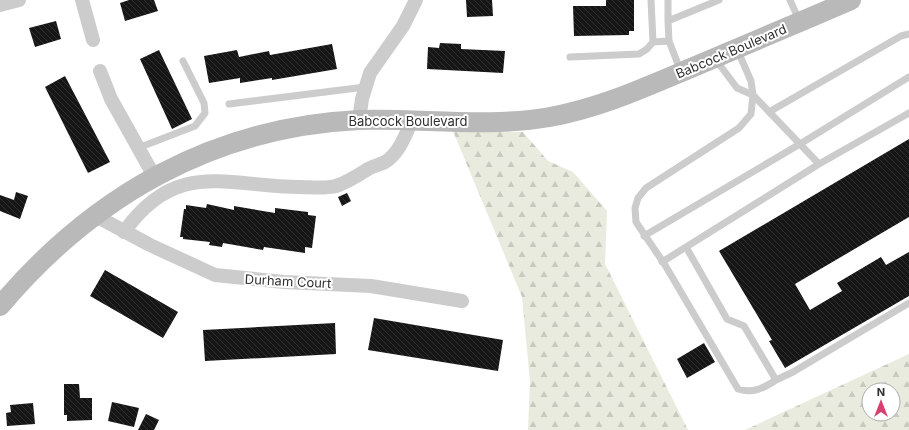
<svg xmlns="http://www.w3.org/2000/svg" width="909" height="430" font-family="Inter,sans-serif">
	<defs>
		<pattern id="forest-firs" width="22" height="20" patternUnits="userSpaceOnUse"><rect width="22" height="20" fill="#e8ebde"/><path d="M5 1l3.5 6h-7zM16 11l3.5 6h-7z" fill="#c7cabf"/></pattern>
		<pattern id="building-back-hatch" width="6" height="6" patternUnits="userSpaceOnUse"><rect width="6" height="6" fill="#161616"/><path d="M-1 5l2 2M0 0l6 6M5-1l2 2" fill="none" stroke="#303030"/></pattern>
	</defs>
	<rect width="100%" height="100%" fill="#fff"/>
	<path fill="url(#forest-firs)" fill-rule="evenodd" d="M453,131L523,132L548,161L573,172L607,211L605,264L688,430H528L530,381L522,297Z
		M909,354V430H745ZM869,390H893V414H869Z"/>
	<path fill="url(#building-back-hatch)" d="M129,0H154L158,11L125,21L120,3Z
		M466,0H492L493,16L467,17Z
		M606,0H634V31H629V35L574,36L573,6H606Z
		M56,21L61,39L35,47L29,28Z
		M440,43L461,44V49L505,51L503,73L427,69L428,47L439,48Z
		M332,44L337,69L272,80V78L240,83V78L209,83L204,56L237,50L239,57L269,51L270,55Z
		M159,50L192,119L172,129L140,59Z
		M65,76L110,162L88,173L45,87Z
		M909,139V217L795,284L810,310L842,291L837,283L881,257L886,265L909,252V296L785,368L769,341L772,340L719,251Z
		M16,192L28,196L20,219L0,211V195L14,200Z
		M347,193L351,201L342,206L338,197Z
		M207,204L234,210V206L275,213V208L308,212V215L316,216L312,248L305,247V253L264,247L263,250L223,243L222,247L209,245L210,242L183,239V237H180L184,209H186V205L206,208Z
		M105,270L178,312L163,338L90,296Z
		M374,318L503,340L498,371L368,350Z
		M335,323L336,354L205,361L203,330Z
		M704,343L715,362L687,378L677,359Z
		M64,384H79L80,398H92V420L67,421V415H64Z
		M112,402L139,408L134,427L108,421Z
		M33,403L35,424L7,426L6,413L11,412L10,405Z
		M146,414L159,420L154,430H138Z"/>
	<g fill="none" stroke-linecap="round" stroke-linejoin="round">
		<path stroke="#ccc" stroke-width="7" d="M651,0L653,42
			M668,0V21
			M790,0L799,20
			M570,57L639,54L647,49L653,42L669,41
			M716,60L737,88L753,95L751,81L737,49
			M681,72L669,41L668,21L719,0
			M753,95L819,164
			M229,104L365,87
			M769,112L901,36L909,34
			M138,148L195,126L205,113L204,103L183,61
			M644,236L800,144L909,77
			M686,247L727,319L744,326L776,380C764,388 753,394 738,389L665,265L636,222L635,208L638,198L646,188L739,128L751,114L753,95
			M662,262L819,164L909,113
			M776,380L793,372L909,303"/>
		<path stroke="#ccc" stroke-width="14" d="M82,0L93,40
			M0,5L19,0
			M100,71L111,99L154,176
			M359,120L362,99L370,73L403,26L416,0
			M94,215L150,245L215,275L284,282L371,286L462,301
			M124,232C176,159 225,186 299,187C310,187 325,189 336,186C348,182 357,176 368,169C373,166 379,165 385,162C399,154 406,134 412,120"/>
		<path stroke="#b9b9b9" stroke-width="20" d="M0,306C93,196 213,127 359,120C422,118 487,128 550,117C600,108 646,87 691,68C745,45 798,23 851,0"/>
	</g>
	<g text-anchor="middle" stroke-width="4" stroke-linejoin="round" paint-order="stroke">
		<g font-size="13" fill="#2f2f2f" stroke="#fff">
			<text transform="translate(731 51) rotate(-23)" y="5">Babcock Boulevard</text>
			<text x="408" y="126">Babcock Boulevard</text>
			<text transform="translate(288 281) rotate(3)" y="5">Durham Court</text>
		</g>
	</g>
	<g transform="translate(881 402)"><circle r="19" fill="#ffffff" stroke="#acacac"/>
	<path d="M0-3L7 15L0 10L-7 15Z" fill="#d7406f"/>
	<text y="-6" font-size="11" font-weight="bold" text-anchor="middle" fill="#2f2f2f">N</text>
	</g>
</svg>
